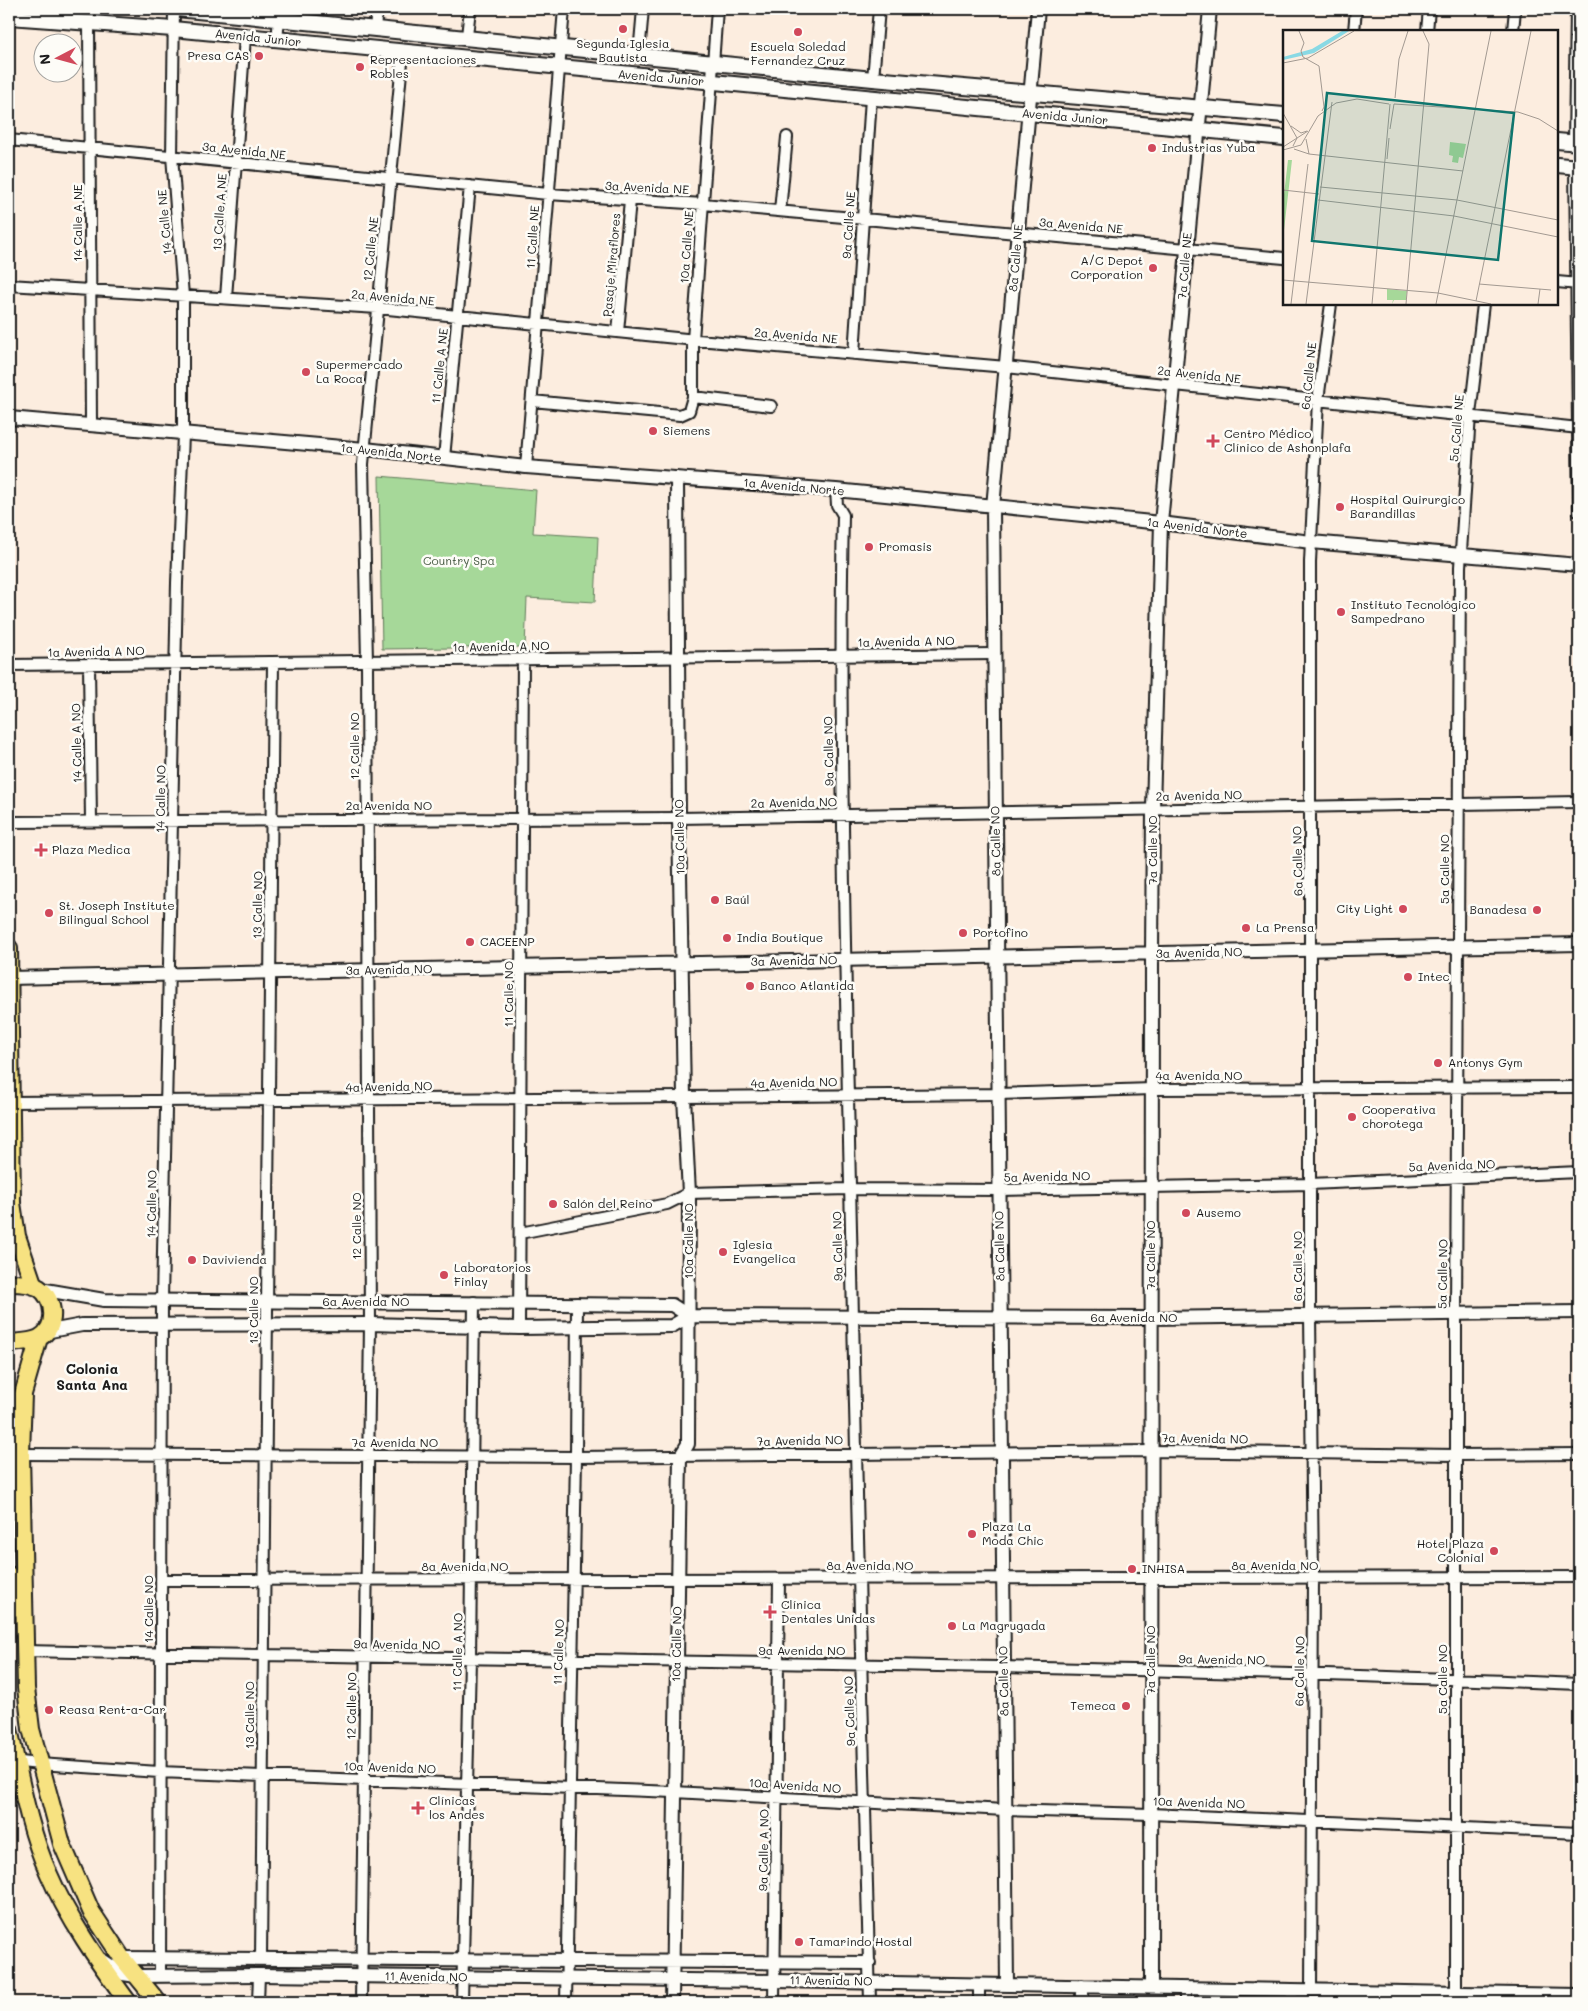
<svg xmlns="http://www.w3.org/2000/svg" width="1588" height="2011" font-family="Mali,sans-serif">
	<rect width="100%" height="100%" fill="#fceddf"/>
	<filter id="ink" filterUnits="userSpaceOnUse"><feTurbulence type="fractalNoise" baseFrequency=".02" numOctaves="2"/><feDisplacementMap in="SourceGraphic" scale="10" xChannelSelector="R" yChannelSelector="G"/><feConvolveMatrix kernelMatrix="1 2 1 2 8 2 1 2 1" color-interpolation-filters="sRGB"/></filter>
	<g filter="url(#ink)">
		<path fill="#a6d899" stroke="#617a5a" d="M379,476L536,490L533,533L598,537L595,602L527,598L525,647L382,649Z"/>
		<g fill="none" stroke-linecap="round" stroke-linejoin="round">
			<g stroke="#1c1c1c" stroke-width="14">
				<path id="minor" d="M89,22L91,424
					M375,28L377,9
					M1354,31L1356,9
					M1427,31L1429,9
					M1513,31L1515,9
					M467,36L470,9
					M277,40L280,9
					M639,54L643,9
					M873,79L879,9
					M9,140L548,194L703,204L1284,258
					M1574,143L1576,9
					M1575,166L1579,512
					M780,211L787,137
					M1557,282L1579,284
					M9,285L378,308L686,339L1006,367L1579,428
					M226,298L245,37
					M618,332L630,200
					M854,354L871,98
					M693,397L771,406
					M532,401L680,415L689,411L693,397V340L717,9
					M444,458L470,186
					M526,467L564,9
					M836,490L837,505L843,515C839,694 844,873 847,1053C853,1369 862,1686 870,2002
					M89,664L91,820
					M9,665L994,654
					M9,822L679,818L1579,802
					M9,1102L684,1097L998,1094L1152,1089L1579,1087
					M520,1233L667,1204L689,1193L849,1189L999,1190L1310,1184L1579,1172
					M519,1328L523,659
					M21,1454L576,1457L1151,1451L1456,1455L1579,1454
					M161,1580L1579,1577
					M25,1651C543,1661 1061,1663 1579,1684
					M12,1761L39,1764L159,1772L674,1792L1005,1810L1151,1814L1579,1833
					M261,1958L273,662
					M160,1975L162,1300L177,583L183,434V296L172,156L174,9
					M1311,1990L1313,1578L1310,1315V562L1318,400L1331,304
					M1456,1993V1314L1460,567L1470,415L1483,304
					M258,2002L259,1975
					M361,2002L370,1324L367,661L363,464L403,52
					M462,2002L470,1659L474,1302
					M566,2002L576,1457L577,1303
					M774,2002L779,1579
					M979,2002V1984
					M1185,2002V1988
					M1292,2002V1990
					M1391,2002V1992"/>
			</g>
			<g stroke="#1c1c1c" stroke-width="16">
				<path id="tertiary" d="M9,418L365,449L526,467L836,490L1161,523L1311,542L1579,565
					M9,978L1579,944
					M40,1289L104,1300L672,1305L689,1316
					M45,1332L82,1325L370,1324L519,1328L672,1326L689,1316L1151,1318L1579,1312
					M122,1958L869,1963
					M102,1960L123,1974L136,1976L259,1975L775,1981L1579,1995
					M1007,1984L993,507L1038,9
					M1151,1987L1152,954L1153,809L1161,523L1210,9
					M672,2002L680,1457L688,1444L689,1193L684,1097L679,818L677,478
					M1082,2002V1986"/>
			</g>
			<g stroke="#1c1c1c" stroke-width="18">
				<path id="secondary" d="M177,9L873,79L1284,115
					M9,17L173,29L1284,138
					M1557,141L1579,143
					M1557,165L1579,167"/>
			</g>
			<g stroke="#1c1c1c" stroke-width="20">
				<path id="trunk" d="M9,948L12,1203L17,1236L34,1286
					M9,1283C18,1283 31,1283 39,1288C55,1299 58,1328 39,1338C31,1342 18,1342 9,1343
					M39,1338L23,1394L21,1454L26,1688L31,1729L62,1844L91,1911L122,1958L158,2002
					M9,1575L13,1591V1608
					M9,1729C20,1776 28,1827 48,1872C68,1919 98,1961 128,2002"/>
			</g>
			<use href="#minor" stroke="#fdfcf7" stroke-width="10"/>
			<use href="#tertiary" stroke="#fdfcf7" stroke-width="12"/>
			<use href="#secondary" stroke="#fdfcf7" stroke-width="14"/>
			<use href="#trunk" stroke="#f7e281" stroke-width="16"/>
		</g>
	</g>
	<g fill="#d1495b" stroke="#fdfcf7" stroke-width="2">
		<circle cx="623" cy="29" r="5"/>
		<circle cx="798" cy="32" r="5"/>
		<circle cx="259" cy="56" r="5"/>
		<circle cx="360" cy="67" r="5"/>
		<circle cx="1152" cy="148" r="5"/>
		<circle cx="1153" cy="268" r="5"/>
		<circle cx="306" cy="372" r="5"/>
		<circle cx="653" cy="431" r="5"/>
		<path d="M1210.5 433.5h5v5h5v5h-5v5h-5v-5h-5v-5h5z"/>
		<circle cx="1340" cy="507" r="5"/>
		<circle cx="869" cy="547" r="5"/>
		<circle cx="1341" cy="612" r="5"/>
		<path d="M38.5 842.5h5v5h5v5h-5v5h-5v-5h-5v-5h5z"/>
		<circle cx="715" cy="900" r="5"/>
		<circle cx="1403" cy="909" r="5"/>
		<circle cx="1537" cy="910" r="5"/>
		<circle cx="49" cy="913" r="5"/>
		<circle cx="1246" cy="928" r="5"/>
		<circle cx="963" cy="933" r="5"/>
		<circle cx="727" cy="938" r="5"/>
		<circle cx="470" cy="942" r="5"/>
		<circle cx="1408" cy="977" r="5"/>
		<circle cx="750" cy="986" r="5"/>
		<circle cx="1438" cy="1063" r="5"/>
		<circle cx="1352" cy="1117" r="5"/>
		<circle cx="553" cy="1204" r="5"/>
		<circle cx="1186" cy="1213" r="5"/>
		<circle cx="723" cy="1252" r="5"/>
		<circle cx="192" cy="1260" r="5"/>
		<circle cx="444" cy="1275" r="5"/>
		<circle cx="972" cy="1534" r="5"/>
		<circle cx="1494" cy="1551" r="5"/>
		<circle cx="1132" cy="1569" r="5"/>
		<path d="M767.5 1604.5h5v5h5v5h-5v5h-5v-5h-5v-5h5z"/>
		<circle cx="952" cy="1626" r="5"/>
		<circle cx="1126" cy="1706" r="5"/>
		<circle cx="49" cy="1710" r="5"/>
		<path d="M415.5 1800.5h5v5h5v5h-5v5h-5v-5h-5v-5h5z"/>
		<circle cx="799" cy="1942" r="5"/>
	</g>
	<g text-anchor="middle" stroke-width="5" stroke-linejoin="round" paint-order="stroke">
		<g font-size="12" fill="#1c1c1c" stroke="#fdfcf7">
			<text transform="translate(258 38) rotate(6)" y="4">Avenida Junior</text>
			<text transform="translate(661 78) rotate(5)" y="4">Avenida Junior</text>
			<text transform="translate(1065 117) rotate(5)" y="4">Avenida Junior</text>
			<text transform="translate(244 151) rotate(6)" y="4">3a Avenida NE</text>
			<text transform="translate(647 188) rotate(3)" y="4">3a Avenida NE</text>
			<text transform="translate(220 212) rotate(-86)" y="4">13 Calle A NE</text>
			<text transform="translate(165 222) rotate(-95)" y="4">14 Calle NE</text>
			<text transform="translate(78 223) rotate(-90)" y="4">14 Calle A NE</text>
			<text transform="translate(849 225) rotate(-86)" y="4">9a Calle NE</text>
			<text transform="translate(1081 226) rotate(5)" y="4">3a Avenida NE</text>
			<text transform="translate(533 237) rotate(-86)" y="4">11 Calle NE</text>
			<text transform="translate(687 247) rotate(-86)" y="4">10a Calle NE</text>
			<text transform="translate(371 249) rotate(-84)" y="4">12 Calle NE</text>
			<text transform="translate(1016 258) rotate(-85)" y="4">8a Calle NE</text>
			<text transform="translate(612 265) rotate(-85)" y="4">Pasaje Miraflores</text>
			<text transform="translate(1185 266) rotate(-85)" y="4">7a Calle NE</text>
			<text transform="translate(393 298) rotate(5)" y="4">2a Avenida NE</text>
			<text transform="translate(796 336) rotate(5)" y="4">2a Avenida NE</text>
			<text transform="translate(440 366) rotate(-84)" y="4">11 Calle A NE</text>
			<text transform="translate(1199 375) rotate(6)" y="4">2a Avenida NE</text>
			<text transform="translate(1309 376) rotate(-84)" y="4">6a Calle NE</text>
			<text transform="translate(1457 428) rotate(-85)" y="4">5a Calle NE</text>
			<text transform="translate(391 453) rotate(6)" y="4">1a Avenida Norte</text>
			<text transform="translate(794 487) rotate(5)" y="4">1a Avenida Norte</text>
			<text transform="translate(1197 528) rotate(7)" y="4">1a Avenida Norte</text>
			<text transform="translate(906 642) rotate(-1)" y="4">1a Avenida A NO</text>
			<text transform="translate(501 647) rotate(-1)" y="4">1a Avenida A NO</text>
			<text transform="translate(96 652) rotate(-1)" y="4">1a Avenida A NO</text>
			<text transform="translate(77 743) rotate(-91)" y="4">14 Calle A NO</text>
			<text transform="translate(355 746) rotate(-90)" y="4">12 Calle NO</text>
			<text transform="translate(829 751) rotate(-91)" y="4">9a Calle NO</text>
			<text transform="translate(1199 796) rotate(-1)" y="4">2a Avenida NO</text>
			<text transform="translate(161 799) rotate(-89)" y="4">14 Calle NO</text>
			<text transform="translate(794 803) rotate(-1)" y="4">2a Avenida NO</text>
			<text x="389" y="810">2a Avenida NO</text>
			<text transform="translate(680 837) rotate(-91)" y="4">10a Calle NO</text>
			<text transform="translate(996 841) rotate(-91)" y="4">8a Calle NO</text>
			<text transform="translate(1153 850) rotate(-90)" y="4">7a Calle NO</text>
			<text transform="translate(1298 861) rotate(-91)" y="4">6a Calle NO</text>
			<text transform="translate(1445 869) rotate(-90)" y="4">5a Calle NO</text>
			<text transform="translate(258 905) rotate(-89)" y="4">13 Calle NO</text>
			<text transform="translate(1199 953) rotate(-1)" y="4">3a Avenida NO</text>
			<text transform="translate(794 961) rotate(-1)" y="4">3a Avenida NO</text>
			<text transform="translate(389 970) rotate(-1)" y="4">3a Avenida NO</text>
			<text transform="translate(509 994) rotate(-90)" y="4">11 Calle NO</text>
			<text x="1199" y="1080">4a Avenida NO</text>
			<text transform="translate(794 1083) rotate(-1)" y="4">4a Avenida NO</text>
			<text transform="translate(389 1087) rotate(-1)" y="4">4a Avenida NO</text>
			<text transform="translate(1452 1166) rotate(-2)" y="4">5a Avenida NO</text>
			<text transform="translate(1047 1177) rotate(-1)" y="4">5a Avenida NO</text>
			<text transform="translate(152 1204) rotate(-89)" y="4">14 Calle NO</text>
			<text transform="translate(357 1226) rotate(-90)" y="4">12 Calle NO</text>
			<text transform="translate(689 1241) rotate(-90)" y="4">10a Calle NO</text>
			<text transform="translate(838 1246) rotate(-91)" y="4">9a Calle NO</text>
			<text transform="translate(1000 1246) rotate(-91)" y="4">8a Calle NO</text>
			<text transform="translate(1151 1255) rotate(-90)" y="4">7a Calle NO</text>
			<text transform="translate(1298 1266) rotate(-90)" y="4">6a Calle NO</text>
			<text transform="translate(1443 1274) rotate(-89)" y="4">5a Calle NO</text>
			<text x="366" y="1306">6a Avenida NO</text>
			<text transform="translate(254 1310) rotate(-90)" y="4">13 Calle NO</text>
			<text x="1134" y="1322">6a Avenida NO</text>
			<text transform="translate(1205 1439) rotate(1)" y="4">7a Avenida NO</text>
			<text transform="translate(800 1441) rotate(-1)" y="4">7a Avenida NO</text>
			<text x="395" y="1447">7a Avenida NO</text>
			<text x="870" y="1570">8a Avenida NO</text>
			<text x="1275" y="1570">8a Avenida NO</text>
			<text x="465" y="1571">8a Avenida NO</text>
			<text transform="translate(149 1609) rotate(-90)" y="4">14 Calle NO</text>
			<text transform="translate(677 1644) rotate(-89)" y="4">10a Calle NO</text>
			<text transform="translate(397 1645) rotate(1)" y="4">9a Avenida NO</text>
			<text x="802" y="1655">9a Avenida NO</text>
			<text transform="translate(458 1652) rotate(-89)" y="4">11 Calle A NO</text>
			<text transform="translate(559 1652) rotate(-88)" y="4">11 Calle NO</text>
			<text transform="translate(1151 1660) rotate(-90)" y="4">7a Calle NO</text>
			<text transform="translate(1222 1660) rotate(1)" y="4">9a Avenida NO</text>
			<text transform="translate(1300 1671) rotate(-89)" y="4">6a Calle NO</text>
			<text transform="translate(1443 1679) rotate(-90)" y="4">5a Calle NO</text>
			<text transform="translate(1004 1681) rotate(-91)" y="4">8a Calle NO</text>
			<text transform="translate(352 1706) rotate(-89)" y="4">12 Calle NO</text>
			<text transform="translate(850 1711) rotate(-92)" y="4">9a Calle NO</text>
			<text transform="translate(250 1715) rotate(-90)" y="4">13 Calle NO</text>
			<text transform="translate(390 1768) rotate(2)" y="4">10a Avenida NO</text>
			<text transform="translate(795 1786) rotate(4)" y="4">10a Avenida NO</text>
			<text transform="translate(1199 1803) rotate(2)" y="4">10a Avenida NO</text>
			<text transform="translate(764 1850) rotate(-89)" y="4">9a Calle A NO</text>
			<text transform="translate(426 1977) rotate(1)" y="4">11 Avenida NO</text>
			<text transform="translate(831 1981) rotate(1)" y="4">11 Avenida NO</text>
		</g>
		<g font-size="12" fill="#1c1c1c" stroke="#fdfcf7" text-anchor="start">
			<text x="623" y="48" text-anchor="middle">Segunda Iglesia<tspan x="623" dy="14">Bautista</tspan></text>
			<text x="798" y="51" text-anchor="middle">Escuela Soledad<tspan x="798" dy="14">Fernandez Cruz</tspan></text>
			<text x="249" y="60" text-anchor="end">Presa CAS</text>
			<text x="370" y="64">Representaciones<tspan x="370" dy="14">Robles</tspan></text>
			<text x="1162" y="152">Industrias Yuba</text>
			<text x="1143" y="265" text-anchor="end">A/C Depot<tspan x="1143" dy="14">Corporation</tspan></text>
			<text x="316" y="369">Supermercado<tspan x="316" dy="14">La Roca</tspan></text>
			<text x="663" y="435">Siemens</text>
			<text x="1224" y="438">Centro Médico<tspan x="1224" dy="14">Clínico de Ashonplafa</tspan></text>
			<text x="1350" y="504">Hospital Quirurgico<tspan x="1350" dy="14">Barandillas</tspan></text>
			<text x="879" y="551">Promasis</text>
			<text x="1351" y="609">Instituto Tecnológico<tspan x="1351" dy="14">Sampedrano</tspan></text>
			<text x="52" y="854">Plaza Medica</text>
			<text x="725" y="904">Baúl</text>
			<text x="59" y="910">St. Joseph Institute<tspan x="59" dy="14">Bilingual School</tspan></text>
			<text x="1393" y="913" text-anchor="end">City Light</text>
			<text x="1527" y="914" text-anchor="end">Banadesa</text>
			<text x="1256" y="932">La Prensa</text>
			<text x="973" y="937">Portofino</text>
			<text x="737" y="942">India Boutique</text>
			<text x="480" y="946">CACEENP</text>
			<text x="1418" y="981">Intec</text>
			<text x="760" y="990">Banco Atlantida</text>
			<text x="1448" y="1067">Antonys Gym</text>
			<text x="1362" y="1114">Cooperativa<tspan x="1362" dy="14">chorotega</tspan></text>
			<text x="563" y="1208">Salón del Reino</text>
			<text x="1196" y="1217">Ausemo</text>
			<text x="733" y="1249">Iglesia<tspan x="733" dy="14">Evangelica</tspan></text>
			<text x="202" y="1264">Davivienda</text>
			<text x="454" y="1272">Laboratorios<tspan x="454" dy="14">Finlay</tspan></text>
			<text x="982" y="1531">Plaza La<tspan x="982" dy="14">Moda Chic</tspan></text>
			<text x="1484" y="1548" text-anchor="end">Hotel Plaza<tspan x="1484" dy="14">Colonial</tspan></text>
			<text x="1142" y="1573">INHISA</text>
			<text x="781" y="1609">Clínica<tspan x="781" dy="14">Dentales Unidas</tspan></text>
			<text x="962" y="1630">La Magrugada</text>
			<text x="1116" y="1710" text-anchor="end">Temeca</text>
			<text x="59" y="1714">Reasa Rent-a-Car</text>
			<text x="429" y="1805">Clínicas<tspan x="429" dy="14">los Andes</tspan></text>
			<text x="809" y="1946">Tamarindo Hostal</text>
		</g>
		<g font-size="12" fill="#4c5e48" stroke="#fdfcf7">
			<text x="459" y="565">Country Spa</text>
		</g>
		<g font-size="14" font-weight="bold" fill="#1c1c1c" stroke="#fdfcf7">
			<text x="92" y="1374">Colonia<tspan x="92" dy="16">Santa Ana</tspan></text>
		</g>
	</g>
	<g transform="translate(1283 30)">
		<rect width="275" height="275" fill="#fceddf"/>
		<path d="M167,112L183,114L180,128L176,127L175,133L169,132L170,126L166,125ZM5,130H9L1,200L0,173ZM104,259L124,261L123,270H111L109,274L110,270H104Z" fill="#a6d899"/>
		<path d="M59,1H66L31,23L0,30V27L29,19Z" fill="#89d9e4"/>
		<path fill="none" stroke="#a29991" stroke-width="1" d="M16,1L21,13L18,21L20,27L36,36L41,77L39,81M0,33L25,28L71,1M112,68L116,29L125,1M111,74L235,82L256,89L275,101M0,83L14,108L10,116M8,96L18,103L24,101M107,99L111,74M0,117L25,101M11,119L26,124L23,109M0,120L18,115L35,86L53,73L74,69L106,74M26,124L180,141M104,129L106,108M37,157L174,170L275,190M0,160L36,164M35,170L171,186L275,207M0,250L155,263L208,274M196,254L268,260M193,271L248,1M8,274L25,134M23,274L49,72M89,274L107,74M123,274L146,14L140,1M153,274L208,1M255,274L257,259"/>
		<path fill="#0f766e" fill-opacity="0.15" stroke="#0f766e" stroke-width="2.5" d="M44,63L231,83L215,230L29,211Z"/>
		<rect width="275" height="275" fill="none" stroke="#1c1c1c" stroke-width="2.5"/>
	</g>
	<rect width="1588" height="2011" fill="none" stroke="#fdfcf7" stroke-width="30"/>
	<rect x="15" y="15" width="1558" height="1981" fill="none" stroke="#1c1c1c" stroke-width="2" filter="url(#ink)"/>
	<g transform="translate(58 58) rotate(264)"><circle r="24" fill="#fdfcf7" stroke="#a3a29f"/>
	<path d="M0-4L9 19L0 12L-9 19Z" fill="#d1495b"/>
	<text y="-8" font-size="14" font-weight="bold" text-anchor="middle" fill="#1c1c1c">N</text>
	</g>
</svg>
